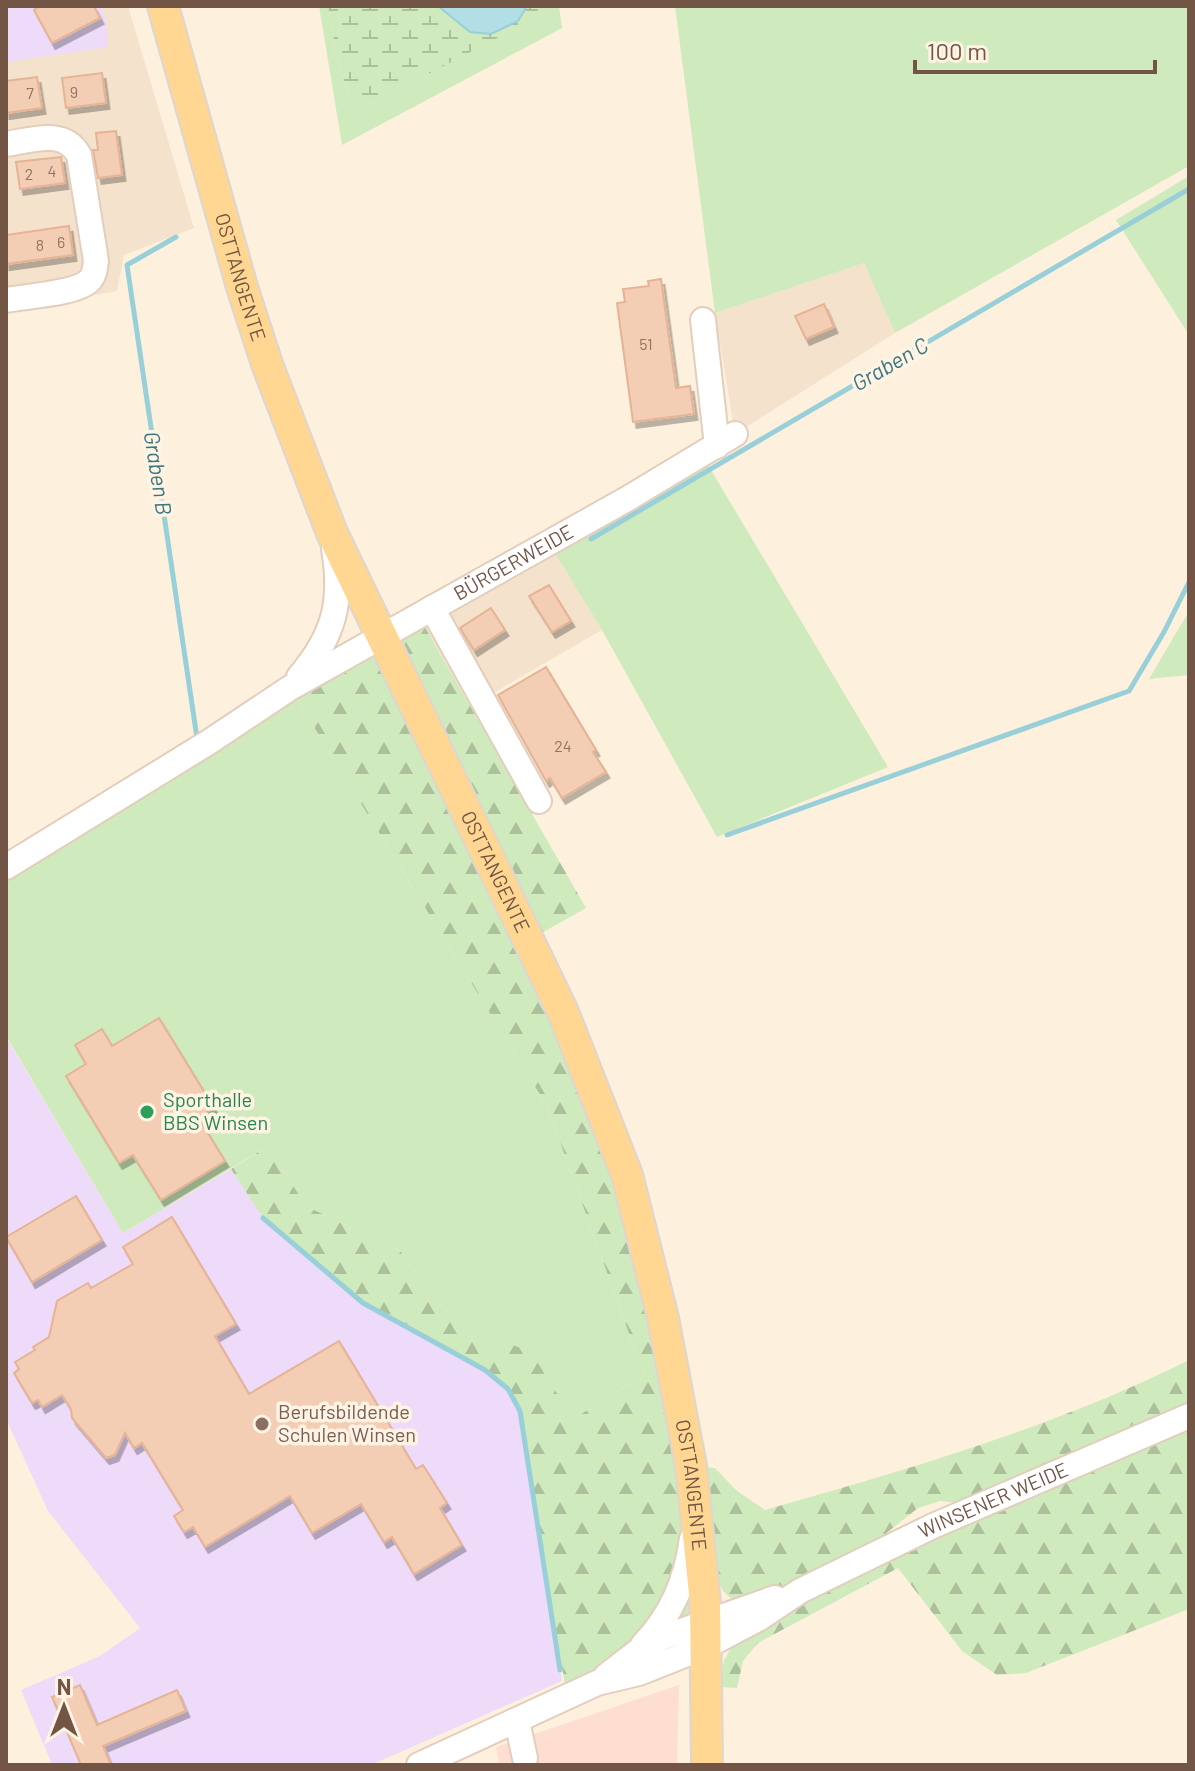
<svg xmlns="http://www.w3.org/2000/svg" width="1195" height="1771" font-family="Barlow,sans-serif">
	<defs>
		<pattern id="forest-firs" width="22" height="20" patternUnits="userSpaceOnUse" patternTransform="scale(2)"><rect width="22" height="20" fill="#cfeabc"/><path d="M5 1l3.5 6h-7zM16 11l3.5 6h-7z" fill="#acc09b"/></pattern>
		<pattern id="wetland-marsh" width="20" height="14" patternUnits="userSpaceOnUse" patternTransform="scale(2)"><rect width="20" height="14" fill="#cfeabc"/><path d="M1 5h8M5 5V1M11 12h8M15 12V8" fill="none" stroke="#acc09b"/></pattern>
		<filter id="shadow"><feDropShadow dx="3.5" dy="6" stdDeviation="0" flood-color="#0004"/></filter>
	</defs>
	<rect width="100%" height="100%" fill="#fdf1dd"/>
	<path fill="#f5e2cc" d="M6,6H128L194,228L124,255L117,291L6,311Z
		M864,263L895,333L735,434L715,313Z
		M548,543L602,630L471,706L418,615Z"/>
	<path fill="#feded0" d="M679,1685L677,1765H499L496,1747Z"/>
	<path fill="#eedbf9" d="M6,6H101L106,20L108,47L6,62Z
		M6,1037L123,1233L231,1169L263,1218L363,1303L485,1370L508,1389L520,1411L562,1681L371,1765H52L21,1690L100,1656L140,1628L48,1511L6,1419Z"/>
	<path fill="#cfeabc" d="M319,6H328L337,59L349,97L358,101L373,103L544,13V6H559L562,28L342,145Z
		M675,6H1189V166L895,333L864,263L715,313Z
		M1189,176V335L1116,220Z
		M705,460L888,767L717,837L602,630L552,549Z
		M1186,616L1189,617V675L1149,679Z
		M290,688L547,1106L644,1375L573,1419L531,1353L455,1323L400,1251L306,1206L268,1146L123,1233L6,1036V867Z"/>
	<path fill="url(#forest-firs)" d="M418,615L586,908L529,940L627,1175L706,1622L567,1697L520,1412L508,1390L485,1370L363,1303L263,1218L231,1169L268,1146L306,1206L400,1251L455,1323L531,1352L573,1419L644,1375L547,1106L290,688Z
		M1189,1360V1609L1026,1673L997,1675L962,1651L898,1568L758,1643L743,1661L737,1688L720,1687L724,1660L735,1643L959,1503L940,1501L918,1508L865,1550L813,1579L750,1603L733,1600L723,1591L717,1579L700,1467L715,1468L737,1491L765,1510C907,1470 1057,1426 1189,1360Z"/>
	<path fill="url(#wetland-marsh)" d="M328,6H438L470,32L518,21L527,6H544L545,13L373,103L358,101L349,97L337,59Z"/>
	<path fill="#b2dfe6" stroke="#98cfd9" stroke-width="2" d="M438,6H527L518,21L491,34L470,32Z"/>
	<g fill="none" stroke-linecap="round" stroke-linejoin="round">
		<path stroke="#98cfd9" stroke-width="5" d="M176,237L127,265L197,738
			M591,539L1189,189
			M727,835L1129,691L1164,632L1189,582
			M263,1218L363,1303L485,1370L508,1389L520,1411L560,1670"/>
	</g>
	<path fill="#f3cdb4" stroke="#e6b394" stroke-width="2" filter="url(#shadow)" d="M40,6H94L100,18L52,43L34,10Z
		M102,73L106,103L66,108L62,78Z
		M37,77L42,108L6,113V81Z
		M116,131L122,175L98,178L93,150H98L96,133Z
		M61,157L65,183L20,189L16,162Z
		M69,226L73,255L6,264V235Z
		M661,279L676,388L690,386L694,414L633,422L617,303L625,302L623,289L649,286L648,281Z
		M824,304L834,327L806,339L795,316Z
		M549,585L571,621L552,632L529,596Z
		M491,608L505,630L474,650L460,628Z
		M546,667L596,750L593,752L606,772L562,798L550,778L546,781L498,695Z
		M159,1018L214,1108L198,1117L225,1161L161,1200L133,1155L119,1163L66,1076L86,1064L75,1045L102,1029L112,1046Z
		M76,1196L102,1240L32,1282L6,1237Z
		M172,1217L236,1324L215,1336L249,1394L339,1341L416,1469L423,1465L447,1503L440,1508L462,1545L414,1574L392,1537L384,1542L361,1504L312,1533L290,1496L205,1547L193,1527L184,1532L174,1516L183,1510L142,1443L134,1448L125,1433L115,1455L106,1458L72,1418L71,1409L62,1395L42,1407L38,1400L32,1403L14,1373L19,1369L15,1362L35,1350L33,1347L49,1337L57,1301L88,1283L91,1288L133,1264L123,1247Z
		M80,1685L97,1725L177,1690L186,1711L103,1746L111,1765H81L52,1697Z"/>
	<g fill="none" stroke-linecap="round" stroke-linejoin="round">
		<g stroke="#e3cebd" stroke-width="28">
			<g id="minor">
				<path d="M6,144C32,140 64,128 79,155L96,261C95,268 95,274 90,280C77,294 26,296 6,300"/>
				<path d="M703,320L717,446"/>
				<path d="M432,608L539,801"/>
				<path d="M299,677C334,636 343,602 334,549"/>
				<path id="s1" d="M6,867L209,742L290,688L627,499L735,434"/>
				<path d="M643,1645C672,1614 686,1581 692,1539"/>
				<path d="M606,1676L637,1652L661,1638L775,1598"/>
				<path d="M517,1721L525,1758"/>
				<path id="s2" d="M419,1765L597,1683L639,1673L707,1646L758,1619L800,1591L933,1526L1189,1416"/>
			</g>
		</g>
		<g stroke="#ddd6d2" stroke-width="34">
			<g id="major">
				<path id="s3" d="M163,6L242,287L267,364L332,533L563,1012L627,1175L663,1318L691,1466L705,1603L707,1765"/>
			</g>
		</g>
		<use href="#minor" stroke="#fff" stroke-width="24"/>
		<use href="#major" stroke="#ffd692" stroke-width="30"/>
	</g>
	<circle fill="#2e9e5b" stroke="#fff4e4" stroke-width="3" cx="147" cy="1112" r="8"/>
	<circle fill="#8d6e63" stroke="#fff4e4" stroke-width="3" cx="262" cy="1424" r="8"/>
	<g text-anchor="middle" stroke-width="7" stroke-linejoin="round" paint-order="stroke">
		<g font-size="16" fill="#937361">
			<text x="74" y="98">9</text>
			<text x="30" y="99">7</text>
			<text x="52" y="177">4</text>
			<text x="29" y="180">2</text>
			<text x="61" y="248">6</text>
			<text x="40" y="251">8</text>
			<text x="646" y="350">51</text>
			<text x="563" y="752">24</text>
		</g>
		<g font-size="20" fill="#735545" stroke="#fff4e4">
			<text dy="7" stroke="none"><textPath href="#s3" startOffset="282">OSTTANGENTE</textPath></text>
			<text dy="7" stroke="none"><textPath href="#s1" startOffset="592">BÜRGERWEIDE</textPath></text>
			<text dy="7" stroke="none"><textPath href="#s3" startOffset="930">OSTTANGENTE</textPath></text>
			<text dy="7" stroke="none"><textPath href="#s3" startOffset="1578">OSTTANGENTE</textPath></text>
			<text dy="7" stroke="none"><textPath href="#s2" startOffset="634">WINSENER WEIDE</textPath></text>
		</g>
		<g font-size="20" fill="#27864d" stroke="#fff4e4" text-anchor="start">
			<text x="163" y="1107">Sporthalle<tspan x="163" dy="23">BBS Winsen</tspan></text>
		</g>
		<g font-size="20" fill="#785e54" stroke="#fff4e4" text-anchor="start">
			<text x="278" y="1419">Berufsbildende<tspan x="278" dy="23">Schulen Winsen</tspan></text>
		</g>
		<g font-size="22" font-style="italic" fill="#3b7681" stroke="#fff4e4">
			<text transform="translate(890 364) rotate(-30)" y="8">Graben C</text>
			<text transform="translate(158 473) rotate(81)" y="8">Graben B</text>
		</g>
	</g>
	<rect width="1195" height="1771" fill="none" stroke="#735545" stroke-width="16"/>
	<g transform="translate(64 1707)" stroke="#fff4e4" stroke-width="6" paint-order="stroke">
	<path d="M0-6L14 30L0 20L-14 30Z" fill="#735545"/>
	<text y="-12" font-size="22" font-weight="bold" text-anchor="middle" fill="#735545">N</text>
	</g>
	<path d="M915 60v12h240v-12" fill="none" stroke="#735545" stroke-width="4"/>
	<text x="927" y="60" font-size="24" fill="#735545" stroke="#fff4e4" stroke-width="6" paint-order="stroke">100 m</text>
</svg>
